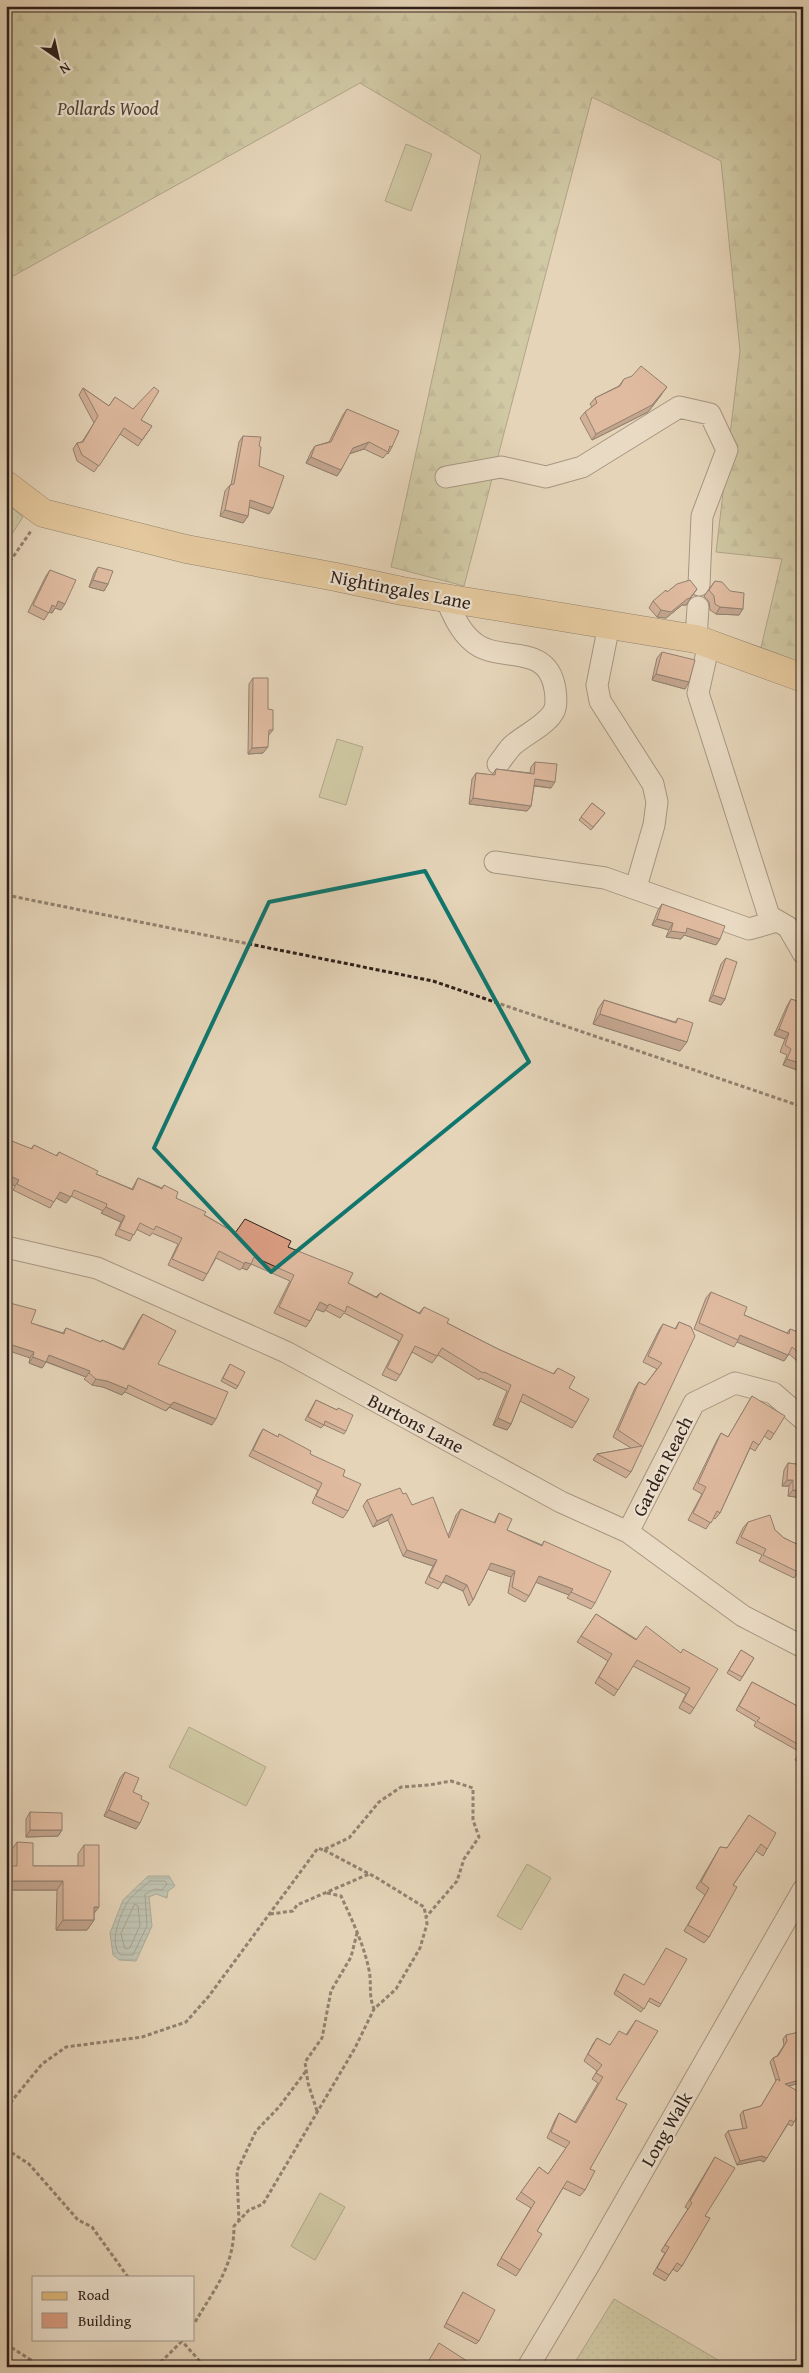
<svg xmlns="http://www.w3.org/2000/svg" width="809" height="2373" font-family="'Gentium Book Plus',serif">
	<defs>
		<pattern id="grass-dots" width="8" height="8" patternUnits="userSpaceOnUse" patternTransform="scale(1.25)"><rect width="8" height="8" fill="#b7bc8d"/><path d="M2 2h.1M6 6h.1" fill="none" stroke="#9ea179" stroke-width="1.8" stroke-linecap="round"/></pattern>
		<pattern id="forest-firs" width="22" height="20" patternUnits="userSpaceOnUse" patternTransform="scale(1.25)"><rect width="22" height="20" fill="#b7bc8d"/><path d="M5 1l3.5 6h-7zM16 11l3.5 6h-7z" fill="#9ea179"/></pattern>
		<pattern id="water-rules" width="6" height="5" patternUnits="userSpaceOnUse" patternTransform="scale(1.25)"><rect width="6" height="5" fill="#96b8b3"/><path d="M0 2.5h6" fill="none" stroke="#7b9591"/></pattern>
	</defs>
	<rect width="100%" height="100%" fill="#e5d4b8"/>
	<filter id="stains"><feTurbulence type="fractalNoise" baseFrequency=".004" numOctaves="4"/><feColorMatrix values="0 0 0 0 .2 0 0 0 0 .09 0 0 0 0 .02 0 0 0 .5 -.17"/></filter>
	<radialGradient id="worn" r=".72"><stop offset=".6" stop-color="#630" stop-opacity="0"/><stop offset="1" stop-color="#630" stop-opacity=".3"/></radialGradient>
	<path fill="url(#grass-dots)" stroke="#726e54" d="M6,503L23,517L6,543Z
		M614,2299L730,2367H572Z"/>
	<path fill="url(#forest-firs)" stroke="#726e54" d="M6,6H803V671L758,660L782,559L716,552L740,351L721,161L592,97L464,586L391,567L481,155L360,83L6,280Z"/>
	<path fill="#b7bc8d" stroke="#726e54" d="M406,144L432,154L411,211L385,201Z
		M337,739L363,747L346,805L319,797Z
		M189,1727L266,1767L246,1806L169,1767Z
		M527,1864L551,1878L521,1930L497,1916Z
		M320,2193L345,2207L315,2260L291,2246Z"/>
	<path fill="url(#water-rules)" stroke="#6c7b76" d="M148,1876H169L175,1886L168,1891L167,1898L156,1894L149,1897L152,1926L136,1961L119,1960L113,1955L110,1933L123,1900Z"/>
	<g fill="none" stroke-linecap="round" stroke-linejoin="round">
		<path stroke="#626c66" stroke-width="1" d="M150,1881H165L167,1884L162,1890L155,1889L145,1894L147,1926L133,1955H121C108,1945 120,1915 127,1903C132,1895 143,1887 150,1881Z
			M135,1904L138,1906L140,1925L130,1948L125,1949L121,1934Z"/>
		<g stroke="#5c4c42" stroke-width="23">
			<path id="minor" d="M446,477L501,467L546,477L582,467L679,407L710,414L727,450L702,516L699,585
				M446,599C453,614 459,630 472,641C498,665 547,640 555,689C556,696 557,705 554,711C546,726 525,734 512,746C507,751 503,758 498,764
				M609,625L597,685L600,701L653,784L657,802L654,825L636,887
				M696,639L698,607
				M709,643L698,693L769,916L788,927L803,953
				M495,862L605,878L749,929L777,921
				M6,1247L97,1268L286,1352L561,1502L628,1532L743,1616L803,1647
				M628,1532L694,1403L735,1383L773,1393L803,1419
				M528,2367L590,2263L803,1890"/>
		</g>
		<g stroke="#2e1f1a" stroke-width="29">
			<path id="major" d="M6,485L43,513L186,549L336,577L402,591L696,639L803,678"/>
		</g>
		<path stroke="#2e1f1a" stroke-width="3" stroke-dasharray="4 2.5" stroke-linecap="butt" d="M6,567L31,531
			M6,895L433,981L803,1107
			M324,1850L377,1878L424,1907L426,1917
			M327,1893L341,1896C352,1920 364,1945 369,1970C372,1984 368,1994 374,2009
			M270,1914L293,1911L297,1905L369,1874
			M6,2108L42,2064L66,2047L142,2037L186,2022L209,1996L318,1848L323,1850L349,1838L379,1802L401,1787L429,1785L451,1781L473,1788V1820L479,1837L464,1859L457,1881L426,1917L427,1924L420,1948L396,1989L374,2009L355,2048L263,2204L249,2210L234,2226C234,2268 214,2289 194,2324
			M317,2111L308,2083L305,2062L322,2038L331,1991L351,1957L357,1933
			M6,2149L29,2164L78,2220L92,2227L128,2277
			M239,2222L237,2171L256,2131L279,2107L306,2071
			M180,2339L205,2367
			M6,2344L42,2367
			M156,2367L184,2339"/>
		<use href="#minor" stroke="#eee3d1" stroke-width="21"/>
		<use href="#major" stroke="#e2ba7c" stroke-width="28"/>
	</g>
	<path fill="#bb8771" stroke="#2e1f1a" d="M624,379L662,394L648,412L592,440L580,418L585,412L592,407L590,404L595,398L619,386Z
		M83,388L109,406L115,397L141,420L152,426L138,446L120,434L94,472L77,461L73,449L77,443L82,442L94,423L79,395Z
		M347,409L392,447L388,454L387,453L383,458L364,449L349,454L341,470L337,476L306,463L311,452L315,446L329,442L343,415Z
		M243,436L259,446V466L273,508L269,514L249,507L248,516L243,523L220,516L225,491L230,485H231L239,442Z
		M98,567L108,584L104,591L89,587L94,573Z
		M50,570L61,610L55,608L52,613L49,612L44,620L28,612L46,576Z
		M715,581L739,615L716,614L710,610L709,602L704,596Z
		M667,592L686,605H682L666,618L657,617L649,608L653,601Z
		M662,652L685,689L652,680L657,658Z
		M253,678L268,709L273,730L268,736L263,753L248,754L249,684Z
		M535,762L551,788L534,786L531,806L527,811L469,804L472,779L476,773L492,775L496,769L530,773L531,767Z
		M592,803L605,813L591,830L579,820Z
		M662,904L720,939L716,945L684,935L681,939L666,937L669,930L652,925L658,910Z
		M726,958L725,999L721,1005L709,1001L721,964Z
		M791,999L803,1003V1072L783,1065L787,1055L780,1052L785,1039L774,1035L787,1006Z
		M604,1000L675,1022L678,1018L680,1051L593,1024L598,1009Z
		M9,1140L31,1149L34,1145L56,1156L59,1152L96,1174L132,1189L138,1178L162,1188L164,1185L176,1198L235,1233L288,1247L348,1283L376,1297L380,1293L419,1313L424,1307L447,1323L498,1349L553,1374L558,1368L569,1388L576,1422L572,1428L520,1401L511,1424L507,1430L493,1425L507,1391L480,1378L479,1380L438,1355L432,1363L412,1352L400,1375L396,1381L382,1375L399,1341L344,1313L340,1318L325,1310L324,1312L316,1309L310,1321L306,1327L274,1313L290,1281L251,1264L247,1270L242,1268L240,1270L216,1258L207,1274L203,1281L168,1265L178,1244L152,1233L150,1236L136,1229L130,1241L115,1235L121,1222L101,1213L103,1211L71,1196L66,1203L56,1198L50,1208L13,1190L15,1186L6,1182V1144Z
		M711,1292L744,1315L787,1333L790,1329L803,1334V1366L789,1354L784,1361L737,1342L734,1347L694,1329L706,1298Z
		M143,1314L158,1364L212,1425L169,1407L166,1411L125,1392L122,1395L103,1387L92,1385L84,1379L86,1377L46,1362L42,1368L29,1363L30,1358L31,1323L63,1333L66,1328L101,1342L102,1340L123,1349L139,1320Z
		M679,1322L691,1327L631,1472L626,1478L593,1460L597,1454L631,1448L613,1437L635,1388L639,1382L645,1385L657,1369L643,1362L659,1330L663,1324L675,1329Z
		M230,1364L238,1386L236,1389L221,1381Z
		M752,1396L774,1434L770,1440L764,1436L755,1451L750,1448L720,1513L715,1519L713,1518L706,1529L688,1520L702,1494L693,1489L717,1440L721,1433L728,1437Z
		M316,1400L337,1410L346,1431L344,1434L324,1425L321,1428L305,1420Z
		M263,1429L278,1437L279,1434L343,1476L348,1511L343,1518L312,1503L318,1490L249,1456L259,1436Z
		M788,1463L803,1465V1498L788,1496L789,1486H782L784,1470Z
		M403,1494L412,1505L448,1536L456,1515L461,1509L494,1523L499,1513L507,1530L542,1545L544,1541L595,1603L591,1609L567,1598L569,1595L536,1582L529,1596L525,1602L508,1593L511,1577L488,1569L473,1600L469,1606L463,1591L443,1582L438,1589L425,1583L433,1566L403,1556L388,1520L373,1527L363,1506L367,1500Z
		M748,1522L775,1530L784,1538L803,1547V1576L797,1573L794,1578L759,1561L762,1555L736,1543L743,1528Z
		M596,1614L636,1639L681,1653L694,1708L690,1714L679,1708L686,1694L633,1666L614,1696L595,1683L608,1661L577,1642Z
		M741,1650L754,1658L740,1681L727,1673Z
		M752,1682L803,1709V1764L795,1760L800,1752L754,1726L756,1722L736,1710Z
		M125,1772L133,1792L141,1799L136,1829L104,1816L120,1778Z
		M30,1812L62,1830L58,1836L26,1837V1819Z
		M749,1815L767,1849L763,1856L756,1851L733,1885L709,1937L704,1943L684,1931L705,1895L696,1888L716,1854L720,1847L727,1848Z
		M17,1842L33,1866H78V1854L84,1845L94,1914V1920L87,1930H56L57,1890H6V1874L10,1868V1852Z
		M624,1974L661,2004L659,2007L648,2001L641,2012L614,1994Z
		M636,2020L616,2099L590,2169L585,2190L580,2196L563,2188L537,2231L520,2270L516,2276L497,2265L531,2208L516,2199L539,2167L548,2174L566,2148L547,2138L555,2120L559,2113L575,2122L598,2083L592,2079L597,2071L584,2061L593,2044L597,2038L609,2045L626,2035Z
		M786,2035L801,2040H803V2082L789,2086L794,2122L792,2126L788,2124L764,2162L760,2160L737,2165L725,2135L728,2131L743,2129L740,2115L743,2111L761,2106L776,2081L770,2062L773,2058L777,2056L784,2045L783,2039Z
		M715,2157L705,2216L682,2266L677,2272L673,2269L665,2281L653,2274L665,2253L661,2251L688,2209L685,2207Z
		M463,2292L479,2341L476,2344L444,2327Z"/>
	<path fill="#996e5c" stroke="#2e1f1a" d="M667,387L648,412L592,440L596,434Z
		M369,442L364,449L348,454L353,448Z
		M311,457L341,470L337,476L306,463Z
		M250,500L273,508L269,514L246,506Z
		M225,510L248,516L243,523L220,516Z
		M93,580L108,584L104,591L89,587Z
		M697,589L686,605H682L666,618L657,617L661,610Z
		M58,601L65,604L61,610L55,608L52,613L48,612L52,605Z
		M720,607L743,609L739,615L716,614Z
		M656,674L689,682L685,689L652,680Z
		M268,747L263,753L248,754L252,748Z
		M535,779L555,782L551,788L531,785Z
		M473,798L531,806L527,811L469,804Z
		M657,919L673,923L669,930L652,925Z
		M687,928L720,939L716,945L684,935L681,939L666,937L671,931Z
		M713,995L725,999L721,1005L709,1001Z
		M600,1014L687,1042L680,1051L593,1024Z
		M779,1029L789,1033L785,1039L774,1035Z
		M787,1059L803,1064V1072L783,1065Z
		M6,1174L19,1180L15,1186L6,1182Z
		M60,1192L71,1197L66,1203L56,1198Z
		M106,1207L125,1216L121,1222L101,1213Z
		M245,1262L251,1264L247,1270L242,1268Z
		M320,1302L328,1306L324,1312L315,1309Z
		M740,1335L788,1355L784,1361L737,1342Z
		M6,1343L34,1352L30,1358L6,1350Z
		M49,1355L90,1371L86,1377L45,1361Z
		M33,1357L46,1362L42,1368L29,1363Z
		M96,1379L107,1381L127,1389L122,1395L103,1387L92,1385Z
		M174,1402L216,1419L212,1425L169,1407L166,1411Z
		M498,1418L511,1424L507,1430L493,1425Z
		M787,1480H793L789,1486H782Z
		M793,1490L803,1491V1498L788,1496Z
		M392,1514L388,1520L373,1527L377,1521Z
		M407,1550L437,1560L433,1566L403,1556Z
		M491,1563L515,1571L511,1577L487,1569Z
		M446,1575L467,1585L463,1591L442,1581Z
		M539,1576L573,1589L569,1595L535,1582Z
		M109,1810L140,1823L136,1829L104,1816Z
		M30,1830H62L58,1836L26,1837Z
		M12,1881H63L57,1890H6Z
		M94,1907H99L92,1916Z
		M63,1920H94L87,1930H56Z
		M803,2079V2082L782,2088L785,2084Z
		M762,2156L767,2158L764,2162L760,2160L737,2165L740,2161Z"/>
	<path fill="#da9d83" stroke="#2e1f1a" d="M641,366L667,387L652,405L596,434L585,412L597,403L595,398L620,386L624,379L632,376Z
		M154,387L159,391L141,420L152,426L142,440L124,428L99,466L82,455L77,443L83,442L98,416L83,388L109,406L115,397L133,409Z
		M347,409L399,431L392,447L390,446L388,452L369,442L353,448L341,470L311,457L315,446L331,442Z
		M243,436L261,437L259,446L261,447L259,466L284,476L273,508L250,500L248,516L225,510L230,485L234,484Z
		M98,567L113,571L108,584L93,580Z
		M50,570L76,580L65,604L58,601L56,607L52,605L49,613L33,605Z
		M690,580L697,589L690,598L687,599L671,612L661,610L653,601L666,590L667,592L677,584Z
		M715,581L722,582L730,591L744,593L743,609L720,607L715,604L714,596L709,590Z
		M662,652L695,660L689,682L656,674Z
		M253,678H268V709L273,710V730H269L268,747L252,748Z
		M535,762L557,764L555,782L535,779L531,806L473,798L476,773L495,775L496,769L534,774Z
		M592,803L605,813L593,827L581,817Z
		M662,904L725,926L720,939L687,928L686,933L671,931L673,923L657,919Z
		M726,958L737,962L725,999L713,995Z
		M791,999L803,1003V1064L787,1059L791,1049L785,1045L789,1033L779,1029Z
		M604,1000L676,1023L678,1018L693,1023L687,1042L600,1014Z
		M9,1140L32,1149L34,1145L57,1156L59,1152L98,1171L96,1174L133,1190L138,1178L162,1189L164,1185L178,1192L176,1198L206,1212L204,1215L235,1233L245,1219L291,1241L288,1247L353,1273L348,1283L377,1298L380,1293L420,1314L424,1307L449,1319L447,1323L498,1349L554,1374L558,1368L575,1377L569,1388L589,1399L576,1422L523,1394L511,1424L498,1418L511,1385L484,1372L483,1373L442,1348L437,1356L415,1346L400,1375L387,1368L403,1335L347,1306L345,1312L329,1304L328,1306L320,1302L310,1321L279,1307L294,1275L254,1257L251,1264L245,1262V1264L219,1251L207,1274L172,1259L182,1238L156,1226L154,1230L140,1223L134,1235L119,1229L125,1216L106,1207L107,1204L74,1190L71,1197L60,1192L54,1202L39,1195L17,1184L19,1180L6,1174V1144L7,1145Z
		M711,1292L747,1307L744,1315L789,1334L790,1329L803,1334V1356L792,1347L788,1355L740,1335L738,1340L699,1323Z
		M6,1302L36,1310L31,1323L64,1334L66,1328L101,1342L102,1340L124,1350L143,1314L176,1331L158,1364L228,1392L216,1419L174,1402L170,1405L128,1385L127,1389L107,1381L96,1379L89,1373L90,1371L49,1355L46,1362L33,1357L34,1352L6,1343Z
		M679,1322L691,1327L695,1336L631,1472L597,1454L642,1446L618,1430L639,1382L645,1385L662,1363L648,1356L663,1324L676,1329Z
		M230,1364L245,1372L238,1386L223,1378Z
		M752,1396L785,1416L774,1434L768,1430L759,1445L753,1441L720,1513L717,1511L711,1523L693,1513L706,1487L698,1483L721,1433L728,1437Z
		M316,1400L337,1410L338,1408L353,1415L346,1431L325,1421L324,1425L308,1417Z
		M263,1429L278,1437L279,1434L311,1451L310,1454L345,1470L343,1476L361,1484L348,1511L316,1496L322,1483L253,1450Z
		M788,1463L803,1465V1491L793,1490V1480H787Z
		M400,1488L403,1494L406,1493L412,1505L433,1497L449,1538L461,1509L495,1523L499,1513L512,1519L507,1530L542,1546L544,1541L611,1571L595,1603L571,1592L573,1589L539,1576L529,1596L512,1587L515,1571L491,1563L473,1600L467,1585L446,1575L442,1583L429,1577L437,1560L407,1550L392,1514L377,1521L367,1500Z
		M770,1515L775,1530L784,1538L803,1547V1567L801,1566L798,1572L763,1555L766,1549L741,1537L748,1522Z
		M596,1614L636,1640L646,1626L681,1653L683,1649L718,1669L694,1708L683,1701L690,1688L637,1660L618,1690L599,1677L612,1654L581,1636Z
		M741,1650L754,1658L742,1677L729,1670Z
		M752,1682L803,1709V1747L757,1721L760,1718L739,1706Z
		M803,1747V1758L798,1756Z
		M125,1772L139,1778L133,1792L142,1796L141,1799L149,1803L140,1823L109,1810Z
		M30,1812L62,1813V1830H30Z
		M749,1815L776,1833L767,1849L761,1844L733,1885L737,1887L709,1937L688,1925L709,1888L701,1882L720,1847L727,1848Z
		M17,1842L33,1843V1866H84V1845H99V1907H94V1920H63V1881H12V1866H17Z
		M666,1948L687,1959L661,2004L650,1998L644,2009L616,1990L624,1974L644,1985Z
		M636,2020L658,2031L616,2099L627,2104L590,2169L595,2171L585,2190L567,2181L537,2231L542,2234L520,2270L501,2258L535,2202L521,2192L539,2167L548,2174L570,2142L551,2132L559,2113L576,2123L603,2077L596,2073L602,2065L588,2054L597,2038L610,2045L619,2031L627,2035Z
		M799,2032L801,2040H803V2079L785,2084L803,2094V2108L794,2122L790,2120L767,2158L762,2156L740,2161L728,2131L747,2128L743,2111L761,2106L777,2079L780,2081L773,2058L778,2056L787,2041L786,2035Z
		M715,2157L735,2168L705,2216L710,2218L682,2266L677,2263L669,2275L657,2268L669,2247L665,2245L692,2203L690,2201Z
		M463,2292L495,2310L479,2341L446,2323Z
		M439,2343L467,2361L464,2367H425Z"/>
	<path d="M0 0H809V2373H0ZM425,871L529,1062L271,1272L154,1148L269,902Z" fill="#e5d4b8" fill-opacity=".55" fill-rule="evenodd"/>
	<path fill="none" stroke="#0f766e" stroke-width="4" stroke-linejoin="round" d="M425,871L529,1062L271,1272L154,1148L269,902Z"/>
	<g text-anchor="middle" stroke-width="4.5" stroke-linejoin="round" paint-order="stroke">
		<g font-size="19" font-style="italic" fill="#504637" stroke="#eee3d1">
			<text x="108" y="115">Pollards Wood</text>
		</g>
		<g font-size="19" fill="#2e1f1a" stroke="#eee3d1">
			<text transform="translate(401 589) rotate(11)" y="7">Nightingales Lane</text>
			<text transform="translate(416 1423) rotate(28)" y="7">Burtons Lane</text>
			<text transform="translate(662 1466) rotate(-63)" y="7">Garden Reach</text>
			<text transform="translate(666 2129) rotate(-60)" y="7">Long Walk</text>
		</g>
	</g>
	<rect width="809" height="2373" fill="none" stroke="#e5d4b8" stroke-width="25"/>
	<rect x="8" y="8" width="794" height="2358" fill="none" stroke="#2e1f1a" stroke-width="2.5"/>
	<rect x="12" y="12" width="784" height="2348" fill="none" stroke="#2e1f1a"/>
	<rect x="32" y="2276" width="162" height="65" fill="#eee3d1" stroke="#a19588"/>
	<rect x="42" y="2292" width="25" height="8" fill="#e2ba7c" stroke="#a19588"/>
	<text x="78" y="2300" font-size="15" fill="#2e1f1a">Road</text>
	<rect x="42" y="2313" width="25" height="15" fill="#da9d83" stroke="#a19588"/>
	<text x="78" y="2326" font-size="15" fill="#2e1f1a">Building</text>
	<g transform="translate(58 58) rotate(146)" stroke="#eee3d1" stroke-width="4" paint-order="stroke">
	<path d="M0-4L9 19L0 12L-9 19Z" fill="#2e1f1a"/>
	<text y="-8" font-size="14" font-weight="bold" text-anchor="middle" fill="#2e1f1a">N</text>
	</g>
	<rect width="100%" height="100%" filter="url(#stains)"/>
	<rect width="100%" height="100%" fill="url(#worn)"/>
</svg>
